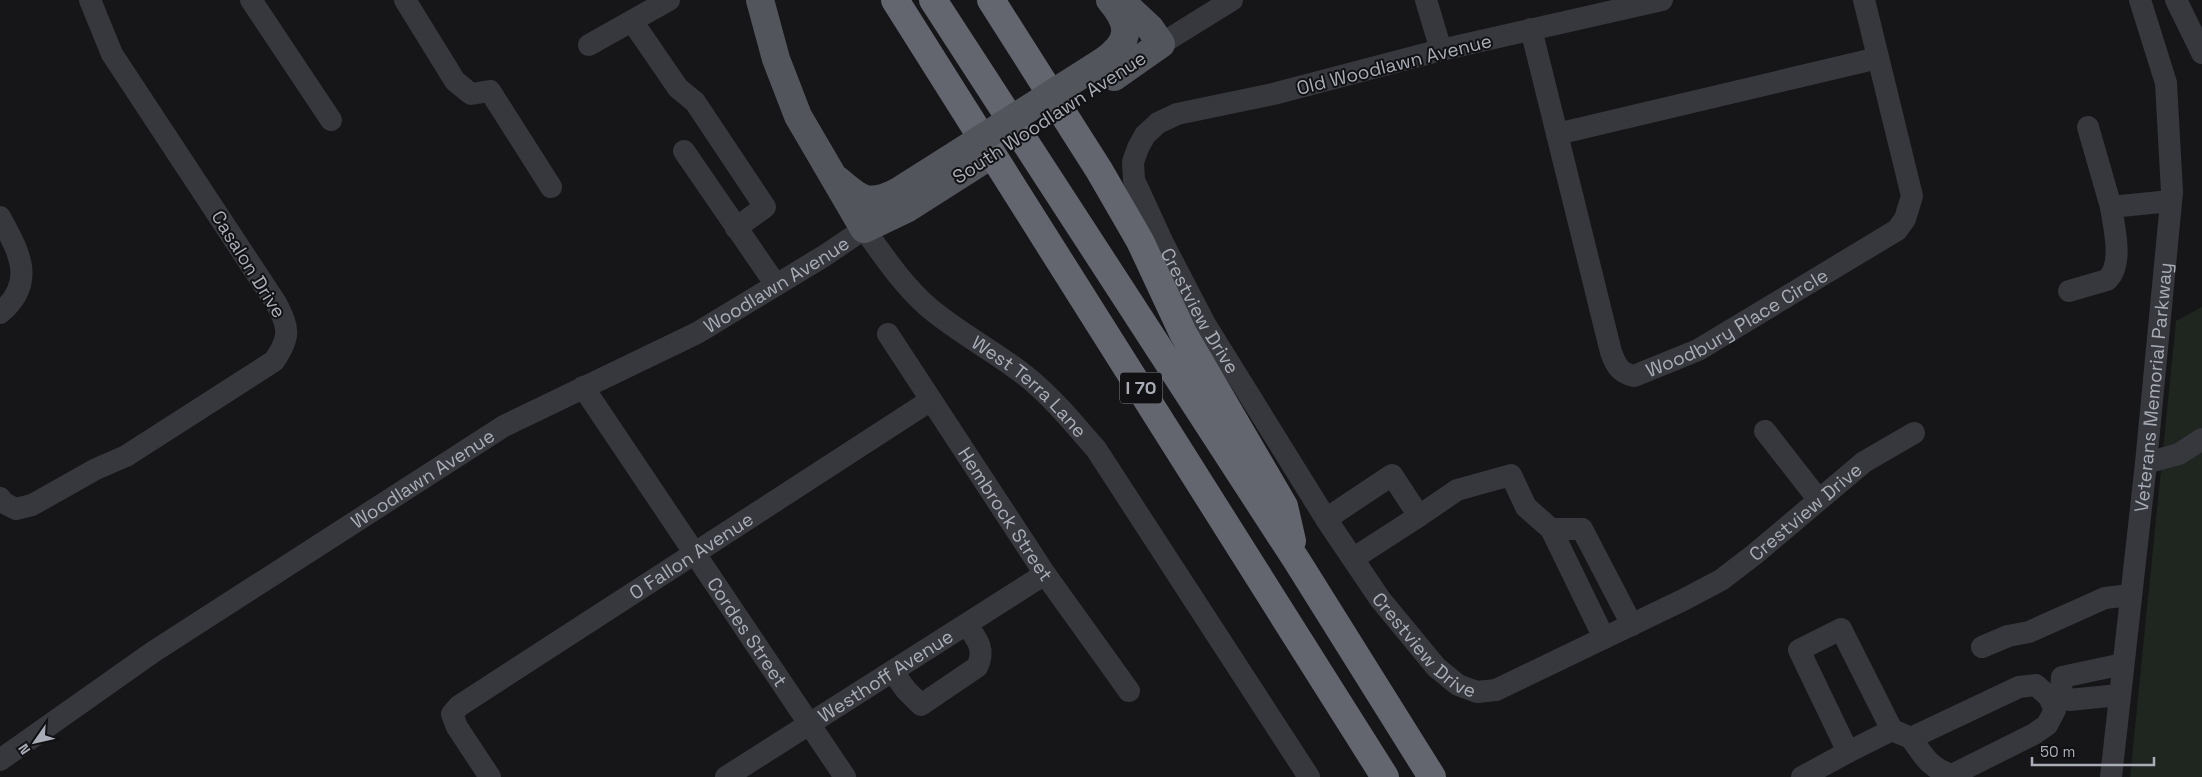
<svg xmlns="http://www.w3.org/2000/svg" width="2202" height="777" font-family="'Space Grotesk',sans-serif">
	<rect width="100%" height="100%" fill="#161618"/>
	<path fill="#1e261f" d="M2202,307V777H2130L2176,321Z"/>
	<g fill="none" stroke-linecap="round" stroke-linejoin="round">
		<g stroke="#37383d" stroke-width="22">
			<path d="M251,0L331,120"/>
			<path d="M405,0L455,81L471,94L490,91L551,187"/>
			<path d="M1426,0L1441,50"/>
			<path id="s1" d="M1662,0L1441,50L1273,94L1177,114L1158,123L1145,135L1138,148L1133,162L1134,180L1163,243L1205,324L1326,519L1380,599L1436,667L1458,685L1477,692L1496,690L1683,600L1721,580L1755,554L1864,462L1914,433"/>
			<path d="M2176,0L2202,53"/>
			<path d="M632,21L678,88L695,102L765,207L736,228"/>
			<path id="s2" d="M1531,29L1611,352C1616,366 1620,373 1634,376L1698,350L1897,230L1905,219L1912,196L1864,0"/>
			<path d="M1161,44L1232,0"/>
			<path d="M589,45L669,0"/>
			<path d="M2088,127L2111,207"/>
			<path d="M1557,134L1878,58"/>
			<path d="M684,151L776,285"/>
			<path d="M0,217C19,252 37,282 0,313"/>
			<path d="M2069,291L2107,280C2124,264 2114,228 2111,207L2170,201"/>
			<path id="s3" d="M888,334L1045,574L1129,691"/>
			<path id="s4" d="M583,387L845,777"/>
			<path d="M1765,431L1818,499"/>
			<path d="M2146,463L2179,454L2202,439"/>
			<path d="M0,498L4,503L16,509L32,505L96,469L126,456L274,361C290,338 290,328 276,303L112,54L90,0"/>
			<path d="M1419,516L1457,490L1511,475L1526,507L1551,529L1604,638"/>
			<path d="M1326,519L1392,475L1419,516L1354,558"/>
			<path d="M1551,529H1582L1632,625"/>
			<path d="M1982,647L2008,636L2029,632L2105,598L2130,595"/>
			<path d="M893,672L906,690L921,705L977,667C986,650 977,639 967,625"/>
			<path d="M2036,685L2049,697L2055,710L2047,725L2034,734L1952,775C1931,769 1923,756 1911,738L2019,687Z"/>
			<path d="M2061,692L2062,677L2123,664"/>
			<path d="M2061,692L2069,700L2119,695"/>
			<path d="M1892,730L1848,752L1799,650L1841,629L1892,730L1911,738"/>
			<path id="s5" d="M0,760L153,652L504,426L697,333L824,256L864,229C883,255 902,284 927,306C958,333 995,351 1027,377C1053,398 1074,424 1096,449L1309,777"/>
			<path id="s6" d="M490,777L457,727L452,714L459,706L931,400"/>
			<path id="s7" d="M726,777L1045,574"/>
			<path d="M1802,777L1848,752"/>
			<path id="s8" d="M2111,777L2146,463L2172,192L2166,83L2140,0"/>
		</g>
		<path stroke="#53555c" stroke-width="28" d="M760,0L776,59L798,116L864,229L908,208L988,157
			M1105,60C1131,41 1131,25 1110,0
			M1114,77L1161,44L1150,28L1120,0
			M838,180C861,200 868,206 897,192"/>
		<path stroke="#63666e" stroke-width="28" d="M895,0L1385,777
			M933,0L1297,561L1432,777
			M991,0L1099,170L1140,241L1183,333L1284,506L1292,541"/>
		<path stroke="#53555c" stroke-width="28" d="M897,192L1105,60"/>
	</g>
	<g text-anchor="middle" stroke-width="4" stroke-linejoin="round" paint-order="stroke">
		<rect fill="#111113" stroke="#7b7e86" stroke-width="1" x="1120" y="372.5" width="42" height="31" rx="4"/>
		<g font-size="18" font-weight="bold" fill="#a8adb8">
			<text x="1141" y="394">I 70</text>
		</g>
		<g font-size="19" fill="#a8adb8" stroke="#111113">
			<text transform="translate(1394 64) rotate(-14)" y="7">Old Woodlawn Avenue</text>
			<text transform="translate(1049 117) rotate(-33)" y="7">South Woodlawn Avenue</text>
			<text transform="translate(249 264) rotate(58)" y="7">Casalon Drive</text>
			<text dy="7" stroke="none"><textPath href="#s5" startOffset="912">Woodlawn Avenue</textPath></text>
			<text dy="7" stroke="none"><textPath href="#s1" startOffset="731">Crestview Drive</textPath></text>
			<text dy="7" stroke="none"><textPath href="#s2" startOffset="484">Woodbury Place Circle</textPath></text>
			<text dy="7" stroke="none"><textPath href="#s8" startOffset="392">Veterans Memorial Parkway</textPath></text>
			<text dy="7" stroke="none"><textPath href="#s5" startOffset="1246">West Terra Lane</textPath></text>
			<text dy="7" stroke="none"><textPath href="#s5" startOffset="508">Woodlawn Avenue</textPath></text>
			<text dy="7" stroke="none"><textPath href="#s1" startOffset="1586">Crestview Drive</textPath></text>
			<text dy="7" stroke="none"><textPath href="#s3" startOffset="215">Hembrock Street</textPath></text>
			<text dy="7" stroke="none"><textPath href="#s6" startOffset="361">O Fallon Avenue</textPath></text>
			<text dy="7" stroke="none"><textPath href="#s4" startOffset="295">Cordes Street</textPath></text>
			<text dy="7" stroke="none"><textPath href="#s1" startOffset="1136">Crestview Drive</textPath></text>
			<text dy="7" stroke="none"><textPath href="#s7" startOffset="189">Westhoff Avenue</textPath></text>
		</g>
	</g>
	<g transform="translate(35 742) rotate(236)" stroke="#111113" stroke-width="4" paint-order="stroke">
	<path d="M0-4L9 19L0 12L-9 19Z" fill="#a8adb8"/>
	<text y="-8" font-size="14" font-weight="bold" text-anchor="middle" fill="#a8adb8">N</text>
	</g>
	<path d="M2032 757v8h122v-8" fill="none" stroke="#a8adb8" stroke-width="2.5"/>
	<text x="2040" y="757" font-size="15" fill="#a8adb8" stroke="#111113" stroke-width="4" paint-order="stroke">50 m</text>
</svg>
